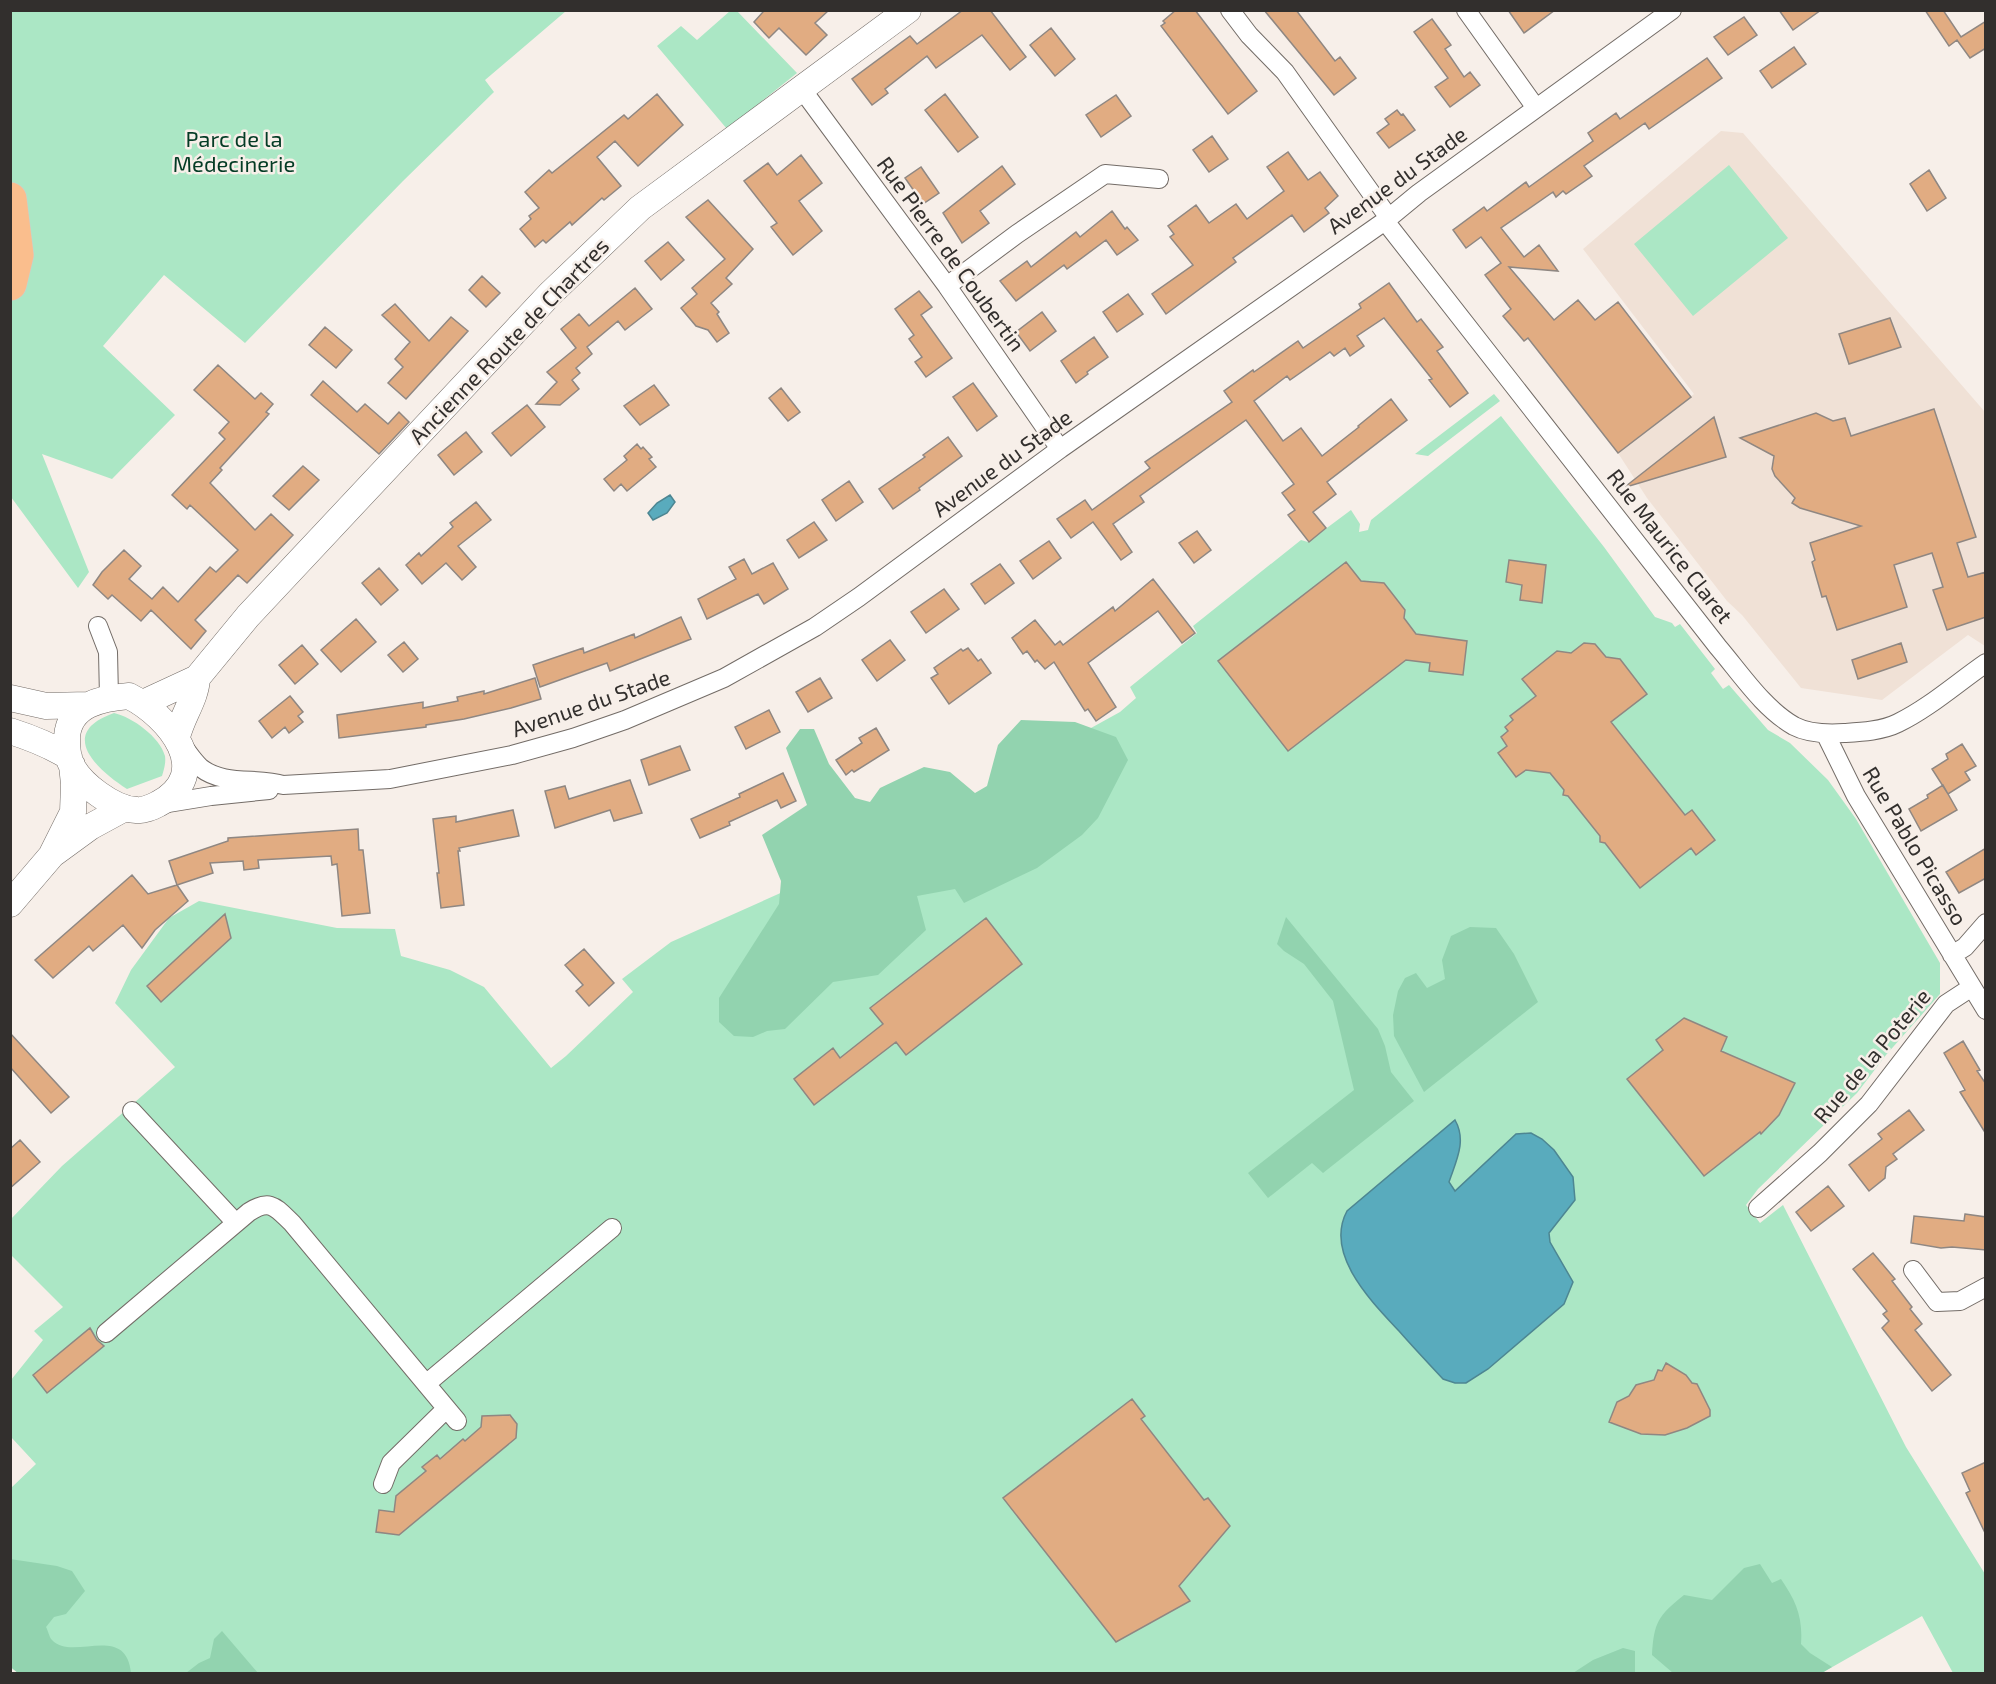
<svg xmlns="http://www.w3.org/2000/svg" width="1996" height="1684" font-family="'Exo 2',sans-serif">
	<rect width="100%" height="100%" fill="#f7efe9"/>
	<path fill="#f0e1d6" d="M1721,131L1743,133L1985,412V646L1968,635L1882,700L1801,688L1742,615L1727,601L1647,498L1618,453L1694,394L1583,249Z"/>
	<path fill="#abe7c5" d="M11,11H566L485,80L494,92L403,181L245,343L164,275L103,346L175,415L112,479L42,454L89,572L78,588L11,497Z
		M730,11H737L797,73L727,129L657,46L681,26L697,40Z
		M1729,165L1788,238L1693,316L1634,244Z
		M1494,394L1500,401L1428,456L1415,454Z
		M1501,416L1604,547L1655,617L1672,623L1675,627L1680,624L1715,669L1711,673L1723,689L1729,685L1768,730L1790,743L1828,780L1856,819L1940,963V994L1886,1055L1857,1093L1758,1189L1746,1205L1760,1223L1783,1205L1906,1447L1985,1574V1673H1953L1922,1616L1820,1674L18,1673L10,1667L11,1488L36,1464L11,1437V1380L43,1340L34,1331L63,1307L11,1255V1219L62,1166L175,1067L115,1003L131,970L169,918L199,901L337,928L395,929L401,956L450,970L484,987L551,1068L566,1056L633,992L622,979L671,942L998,796L1091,728L1120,712L1136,698L1130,687L1197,633L1193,626L1301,540L1308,542L1351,510L1360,524L1359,532L1368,530L1371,520Z
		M114,713C132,717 160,737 165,756C166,763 164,769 162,776L127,789C96,769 57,733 114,713Z"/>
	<path fill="#92d3af" d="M1021,720L1075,722L1116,737L1128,760L1098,818L1082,835L1037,868L964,903L955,889L917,896L926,930L878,975L833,982L785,1029L767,1031L753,1037L734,1036L719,1022V998L779,904L781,881L762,835L807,805L786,748L800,729H814L829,764L855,798L870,802L880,788L924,767L950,772L975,793L987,786L998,745Z
		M1286,917L1378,1029L1385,1046L1391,1072L1414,1101L1323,1173L1312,1163L1268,1198L1248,1173L1354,1090L1333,1001L1304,964L1284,951L1277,944Z
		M1470,927L1496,928L1514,954L1538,1002L1424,1092L1394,1036L1393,1015L1398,991L1405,978L1416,973L1427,988L1445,979L1442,960L1451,936Z
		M10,1559L57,1566L72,1571L85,1591L66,1614L54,1617L46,1627C48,1630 49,1637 52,1640C72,1662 126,1622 131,1673H18L11,1667Z
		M1760,1564L1772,1583L1781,1579C1796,1601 1803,1617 1801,1644L1810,1653L1832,1667L1820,1674L1673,1673L1652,1655C1654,1622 1658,1616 1684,1595L1712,1600L1744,1568Z
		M222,1631L258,1673H186L199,1663L210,1658L214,1639Z
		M1623,1648L1635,1651V1673H1573L1593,1660Z"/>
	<path fill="#59abbd" stroke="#4d8692" stroke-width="1.5" d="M670,495L675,502L667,513L653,520L648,513L657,503Z
		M1455,1120C1467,1141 1456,1161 1449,1182L1455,1191L1516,1134L1531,1133L1542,1139L1554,1150L1573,1177L1575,1200L1549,1233L1550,1242L1573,1282L1564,1304L1488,1369L1466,1383H1455L1443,1379C1428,1363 1413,1347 1399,1331C1371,1301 1324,1254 1347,1211Z"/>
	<path fill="#e1ac82" stroke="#8f8782" stroke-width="1.5" d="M762,10H829L815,23L827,35L806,55L779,28L769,38L754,22L763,12Z
		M963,10H990L1026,57L1010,70L982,35L936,68L927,56L885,89L888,93L872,105L852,79L910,36L917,44Z
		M1176,10H1195L1257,91L1228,114L1161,26L1165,23L1163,21Z
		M1264,10H1296L1335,61L1340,57L1356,78L1334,95Z
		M1508,10H1555L1524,33Z
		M1779,10H1821L1793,30Z
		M1925,10H1943L1961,37L1986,21V48L1970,58L1957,40L1949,46Z
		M1744,17L1757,35L1728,55L1714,37Z
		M1432,19L1451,45L1445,49L1464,77L1470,72L1480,85L1450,107L1435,87L1448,78L1414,32Z
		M1051,28L1075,59L1055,76L1030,45Z
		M1794,47L1806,64L1772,88L1760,71Z
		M1707,58L1722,78L1649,129L1645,123L1584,166L1592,176L1566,194L1563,191L1556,197L1553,192L1501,228L1524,257L1539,245L1558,271L1509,267L1554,320L1578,300L1595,320L1618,302L1691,397L1618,453L1528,338L1524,341L1503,316L1511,309L1485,275L1501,263L1481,237L1466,248L1453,230L1484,207L1487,211L1526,182L1529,187L1593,141L1588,133L1616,113L1620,119Z
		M657,94L683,125L638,166L615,141L597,157L621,186L604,200L602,198L572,225L570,222L546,243L543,240L535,247L520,229L531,219L529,216L539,208L525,192L549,170L552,173L624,115L628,119Z
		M945,94L978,137L958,152L925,110Z
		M1116,95L1131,116L1101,137L1086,115Z
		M1397,110L1401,115L1403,114L1415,130L1389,148L1377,133L1389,124L1385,119Z
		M1212,136L1228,159L1209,172L1193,150Z
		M1288,152L1308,180L1320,172L1338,196L1325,208L1329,213L1304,232L1292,215L1233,258L1236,262L1166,314L1152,294L1193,265L1170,237L1174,234L1168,226L1196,205L1209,223L1236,204L1247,219L1284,191L1267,167Z
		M801,155L822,183L799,201L822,231L793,255L771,227L777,223L744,181L768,163L777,175Z
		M1002,166L1015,184L980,211L989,223L962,243L943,213Z
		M921,167L939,193L923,204L905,178Z
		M1929,170L1946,198L1927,211L1910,184Z
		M708,200L753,249L726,278L732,284L711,303L719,312L717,314L729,333L717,342L708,330L696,326L681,308L697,294L692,288L725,259L686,217Z
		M1112,211L1125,229L1127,227L1138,240L1117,255L1106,240L1067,269L1064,265L1016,301L1000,281L1027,261L1031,267L1076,232L1080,237Z
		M668,242L684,260L661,280L645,261Z
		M482,276L500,293L486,307L469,290Z
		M1389,283L1417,322L1421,319L1443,347L1437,351L1468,393L1450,407L1429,380L1432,379L1384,318L1357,336L1364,346L1350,356L1345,348L1334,356L1330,352L1290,380L1287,376L1254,401L1283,441L1301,428L1322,456L1359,427L1358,426L1391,399L1407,420L1327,482L1336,494L1313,512L1326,528L1309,542L1288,515L1295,510L1282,493L1294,484L1246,420L1140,496L1144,502L1113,524L1132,552L1121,560L1093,522L1071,538L1057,519L1085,500L1092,510L1150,468L1145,462L1232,402L1224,391L1253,370L1254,372L1298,341L1303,348L1361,308L1359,304Z
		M635,288L652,309L625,330L618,321L587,347L592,354L576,368L580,373L572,380L579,389L560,405L536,404L557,382L547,372L576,348L561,329L579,314L589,326Z
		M919,291L932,307L921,315L952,358L926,377L915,362L922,357L909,339L914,335L895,309Z
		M1128,294L1143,314L1117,332L1103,312Z
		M395,304L429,341L451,317L468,331L406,399L388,383L403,367L395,359L410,342L382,315Z
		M1042,312L1056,331L1030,351L1016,332Z
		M1890,318L1901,347L1849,364L1839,334Z
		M325,327L352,350L336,368L309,345Z
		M1094,337L1108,357L1087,372L1088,374L1076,383L1061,361Z
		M218,365L255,399L261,393L273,404L266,412L269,414L220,468L222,470L210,483L255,530L271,514L293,535L247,583L238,575L195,620L206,631L191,649L151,610L141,621L112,595L108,599L93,585L102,572L124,550L141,566L129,579L152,599L163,587L178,602L210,567L216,572L238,550L190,505L187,509L172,495L225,439L219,433L229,422L194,390Z
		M323,381L357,412L365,404L388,424L399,412L409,422L379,454L311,395Z
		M973,383L997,416L977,431L953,397Z
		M654,385L669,405L640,425L624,406Z
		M781,388L800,412L788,421L769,398Z
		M527,405L545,427L511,456L492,433Z
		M1934,409L1976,537L1957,543L1968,577L1986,572V617L1947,630L1933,590L1943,587L1932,553L1894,565L1907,607L1837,630L1826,596L1822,597L1812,562L1815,560L1810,543L1861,526L1800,508L1792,503L1795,498L1775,476L1772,469L1774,456L1740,438L1816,413L1833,421L1845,418L1851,436Z
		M1714,417L1726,457L1626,487V486Z
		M466,432L482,452L454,475L438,455Z
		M948,437L962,456L919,488L920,490L893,509L879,489L925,457L923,455Z
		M637,444L641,449L643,447L652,457L649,459L656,467L627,491L621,484L614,491L604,479L627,460L624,456Z
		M303,466L319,480L289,510L273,496Z
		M849,481L863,502L836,521L822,500Z
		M476,502L491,520L458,546L476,567L462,580L446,563L422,584L406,565L419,553L421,556L453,527L450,523Z
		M814,522L827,540L799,558L787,540Z
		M1197,531L1211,550L1194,563L1179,543Z
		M1049,541L1061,558L1033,579L1020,561Z
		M744,559L752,574L773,563L788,589L764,604L758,594L707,619L698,599L736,579L729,567Z
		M1509,560L1546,565L1542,603L1520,600L1522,585L1506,582Z
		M1346,562L1361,581L1384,583L1405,610L1404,618L1416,634L1467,641L1463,675L1429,671L1430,663L1406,660L1288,751L1218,661Z
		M1000,564L1014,583L985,604L971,584Z
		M379,568L398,590L381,605L362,583Z
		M1153,579L1195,633L1182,643L1158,611L1088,663L1116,707L1096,721L1088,709L1085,711L1054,662L1045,669L1037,660L1035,662L1027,651L1023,654L1012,638L1035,620L1055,645L1060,641L1063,645L1113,607L1115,611Z
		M944,589L959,609L926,633L911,612Z
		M681,617L691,639L610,671L607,663L540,687L533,665L583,648L584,653L634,634L635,638Z
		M356,619L376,642L341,672L321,650Z
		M890,640L905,660L877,681L862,660Z
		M404,642L418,659L403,672L388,655Z
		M1584,643L1595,644L1606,657L1620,659L1647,694L1611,722L1685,815L1692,810L1715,840L1696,855L1691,848L1640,888L1605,843L1600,842V836L1568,796L1563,795L1564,790L1550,773L1526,770L1516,777L1498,753L1507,746L1501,737L1508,731L1505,727L1513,720L1510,716L1536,696L1522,679L1557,651L1571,653Z
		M1901,643L1907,662L1858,679L1852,660Z
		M302,645L318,664L295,684L279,665Z
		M968,648L978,661L981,659L991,673L949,704L931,678L938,674L934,668L961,649L963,651Z
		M535,678L541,699L511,708L464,719L426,725V727L339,738L337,715L423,702V708L458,701L457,697L484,691V694Z
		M820,678L832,698L808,712L796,692Z
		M290,696L303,712L298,716L303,722L289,733L285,727L272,738L259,721Z
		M769,710L780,732L746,749L735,727Z
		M876,728L889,750L854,772L852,770L846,775L836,760L862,743L859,738Z
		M1962,744L1976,766L1965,772L1970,780L1948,794L1932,769L1948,759L1946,754Z
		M680,746L690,770L649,785L641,760Z
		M783,773L796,801L781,808L777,800L729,822L730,825L700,838L691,819L740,797L739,794Z
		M630,780L642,813L614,821L610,810L555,828L545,791L565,786L569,799Z
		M1943,785L1957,810L1921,831L1909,809L1928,798L1927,795Z
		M513,810L519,836L459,848L460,851H458L464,905L441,908L437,873H439L433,819L456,816V822Z
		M358,829L359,850H363L370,913L342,916L337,864L332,865L331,856L258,860L259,868L244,870L243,861L210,863L213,873L177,885L169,861L228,841V838Z
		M1986,848V878L1959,893L1946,872Z
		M132,875L148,894L177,885L188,901L155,930L142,948L123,925L93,951L89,946L53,978L35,960Z
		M225,914L231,938L161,1002L147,986Z
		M986,918L1022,964L906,1055L896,1042L814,1105L794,1079L833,1048L840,1058L883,1024L870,1008Z
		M584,949L614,983L589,1006L576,991L583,985L565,965Z
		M1684,1018L1727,1037L1721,1051L1795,1083L1779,1115L1761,1134L1760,1132L1704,1176L1627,1079L1663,1050L1656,1040Z
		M10,1033L69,1097L51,1113L10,1067Z
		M1963,1041L1980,1070L1977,1071L1986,1084V1134L1960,1092L1965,1090L1944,1053Z
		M1909,1110L1924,1130L1893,1154L1897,1159L1886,1167L1885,1178L1869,1191L1849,1165L1882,1139L1878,1134Z
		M20,1140L40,1162L10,1188V1149Z
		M1828,1186L1844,1206L1811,1231L1796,1212Z
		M1965,1214L1986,1217V1250L1952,1247L1941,1248L1911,1243L1914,1216L1964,1221Z
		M1873,1253L1895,1279L1892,1281L1912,1307L1910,1309L1922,1324L1915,1330L1951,1375L1932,1391L1882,1328L1889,1321L1883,1314L1887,1311L1853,1269Z
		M90,1328L97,1340L104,1346L47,1393L33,1375Z
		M1666,1363L1686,1375L1692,1383L1697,1384L1710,1410V1416L1687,1428L1665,1435L1641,1434L1609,1422L1617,1402L1629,1396L1636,1385L1654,1380L1658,1370L1662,1371Z
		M1132,1399L1145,1416L1141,1419L1204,1500L1208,1498L1230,1526L1179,1586L1190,1601L1116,1642L1003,1498Z
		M510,1415L517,1424L516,1438L399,1535L376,1532L379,1510L394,1512L396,1496L426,1471L422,1467L437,1455L440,1459L463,1439L465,1441L481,1427L482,1416Z
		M1986,1462V1535L1966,1493L1970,1491L1962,1473Z"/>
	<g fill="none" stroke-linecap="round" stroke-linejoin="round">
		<g stroke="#736c67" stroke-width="20">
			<path id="street" d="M1230,10L1249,35L1285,72L1389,218
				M1466,10L1536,108
				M801,88L947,286L1060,449
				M1385,221L1718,647C1741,674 1763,708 1794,726C1809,734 1828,734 1844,733C1861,732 1882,731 1898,723C1929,708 1957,683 1986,663
				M947,286L1017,234L1105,174L1159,179
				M98,626L108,652L109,697
				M1826,735L1856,796L1986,1010
				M183,746C189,754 194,762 201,768C224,786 258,777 283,785L390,779L512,755L573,738L625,720L724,678L815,627L859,597L1060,449L1385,221L1419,193L1672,10
				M162,804L211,796L269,790
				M1952,955L1965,947L1986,923
				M132,1111L236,1223
				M1758,1208L1820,1153L1869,1104L1946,1004L1972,987
				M1913,1270L1937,1302L1960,1301L1986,1287
				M106,1333L249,1212C271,1198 276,1208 292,1223L457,1421
				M426,1384L612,1228
				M383,1484L391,1463L446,1409"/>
		</g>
		<g stroke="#736c67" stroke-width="27">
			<path id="secondary" d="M129,696C169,716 216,773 158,804C152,807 144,811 136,810C114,809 80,784 71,764C67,756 67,746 67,737C69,704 103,698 129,696Z
				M10,698L46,706L88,705
				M143,703L197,678L248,616L550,294L640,208L908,10
				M10,731C32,738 50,745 69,757
				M177,737C182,716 196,699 197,678
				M53,854L90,827L125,808
				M10,904L51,856L73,812L74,784L72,765"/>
		</g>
		<g stroke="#cecdcd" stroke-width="34">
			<path id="highway" d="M10,199L17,255L10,284"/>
		</g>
		<use href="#street" stroke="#fff" stroke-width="18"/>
		<use href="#secondary" stroke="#fff" stroke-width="26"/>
		<use href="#highway" stroke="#fabe8d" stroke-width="33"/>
	</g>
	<g text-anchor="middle" stroke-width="5" stroke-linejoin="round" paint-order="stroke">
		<g font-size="22" fill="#043c25" stroke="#f7efe9">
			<text x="234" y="147">Parc de la<tspan x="234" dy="25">Médecinerie</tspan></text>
		</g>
		<g font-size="22" fill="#322f2d" stroke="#f7efe9">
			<text transform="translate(1397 180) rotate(-36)" y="8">Avenue du Stade</text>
			<text transform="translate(951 254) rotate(54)" y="8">Rue Pierre de Coubertin</text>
			<text transform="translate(509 341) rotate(-46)" y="8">Ancienne Route de Chartres</text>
			<text transform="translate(1002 463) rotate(-36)" y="8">Avenue du Stade</text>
			<text transform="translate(1670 546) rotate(52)" y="8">Rue Maurice Claret</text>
			<text transform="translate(591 703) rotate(-19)" y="8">Avenue du Stade</text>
			<text transform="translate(1915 846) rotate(59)" y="8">Rue Pablo Picasso</text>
			<text transform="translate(1872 1056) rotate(-50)" y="8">Rue de la Poterie</text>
		</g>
	</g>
	<rect width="1996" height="1684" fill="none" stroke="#322f2d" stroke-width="24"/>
</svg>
